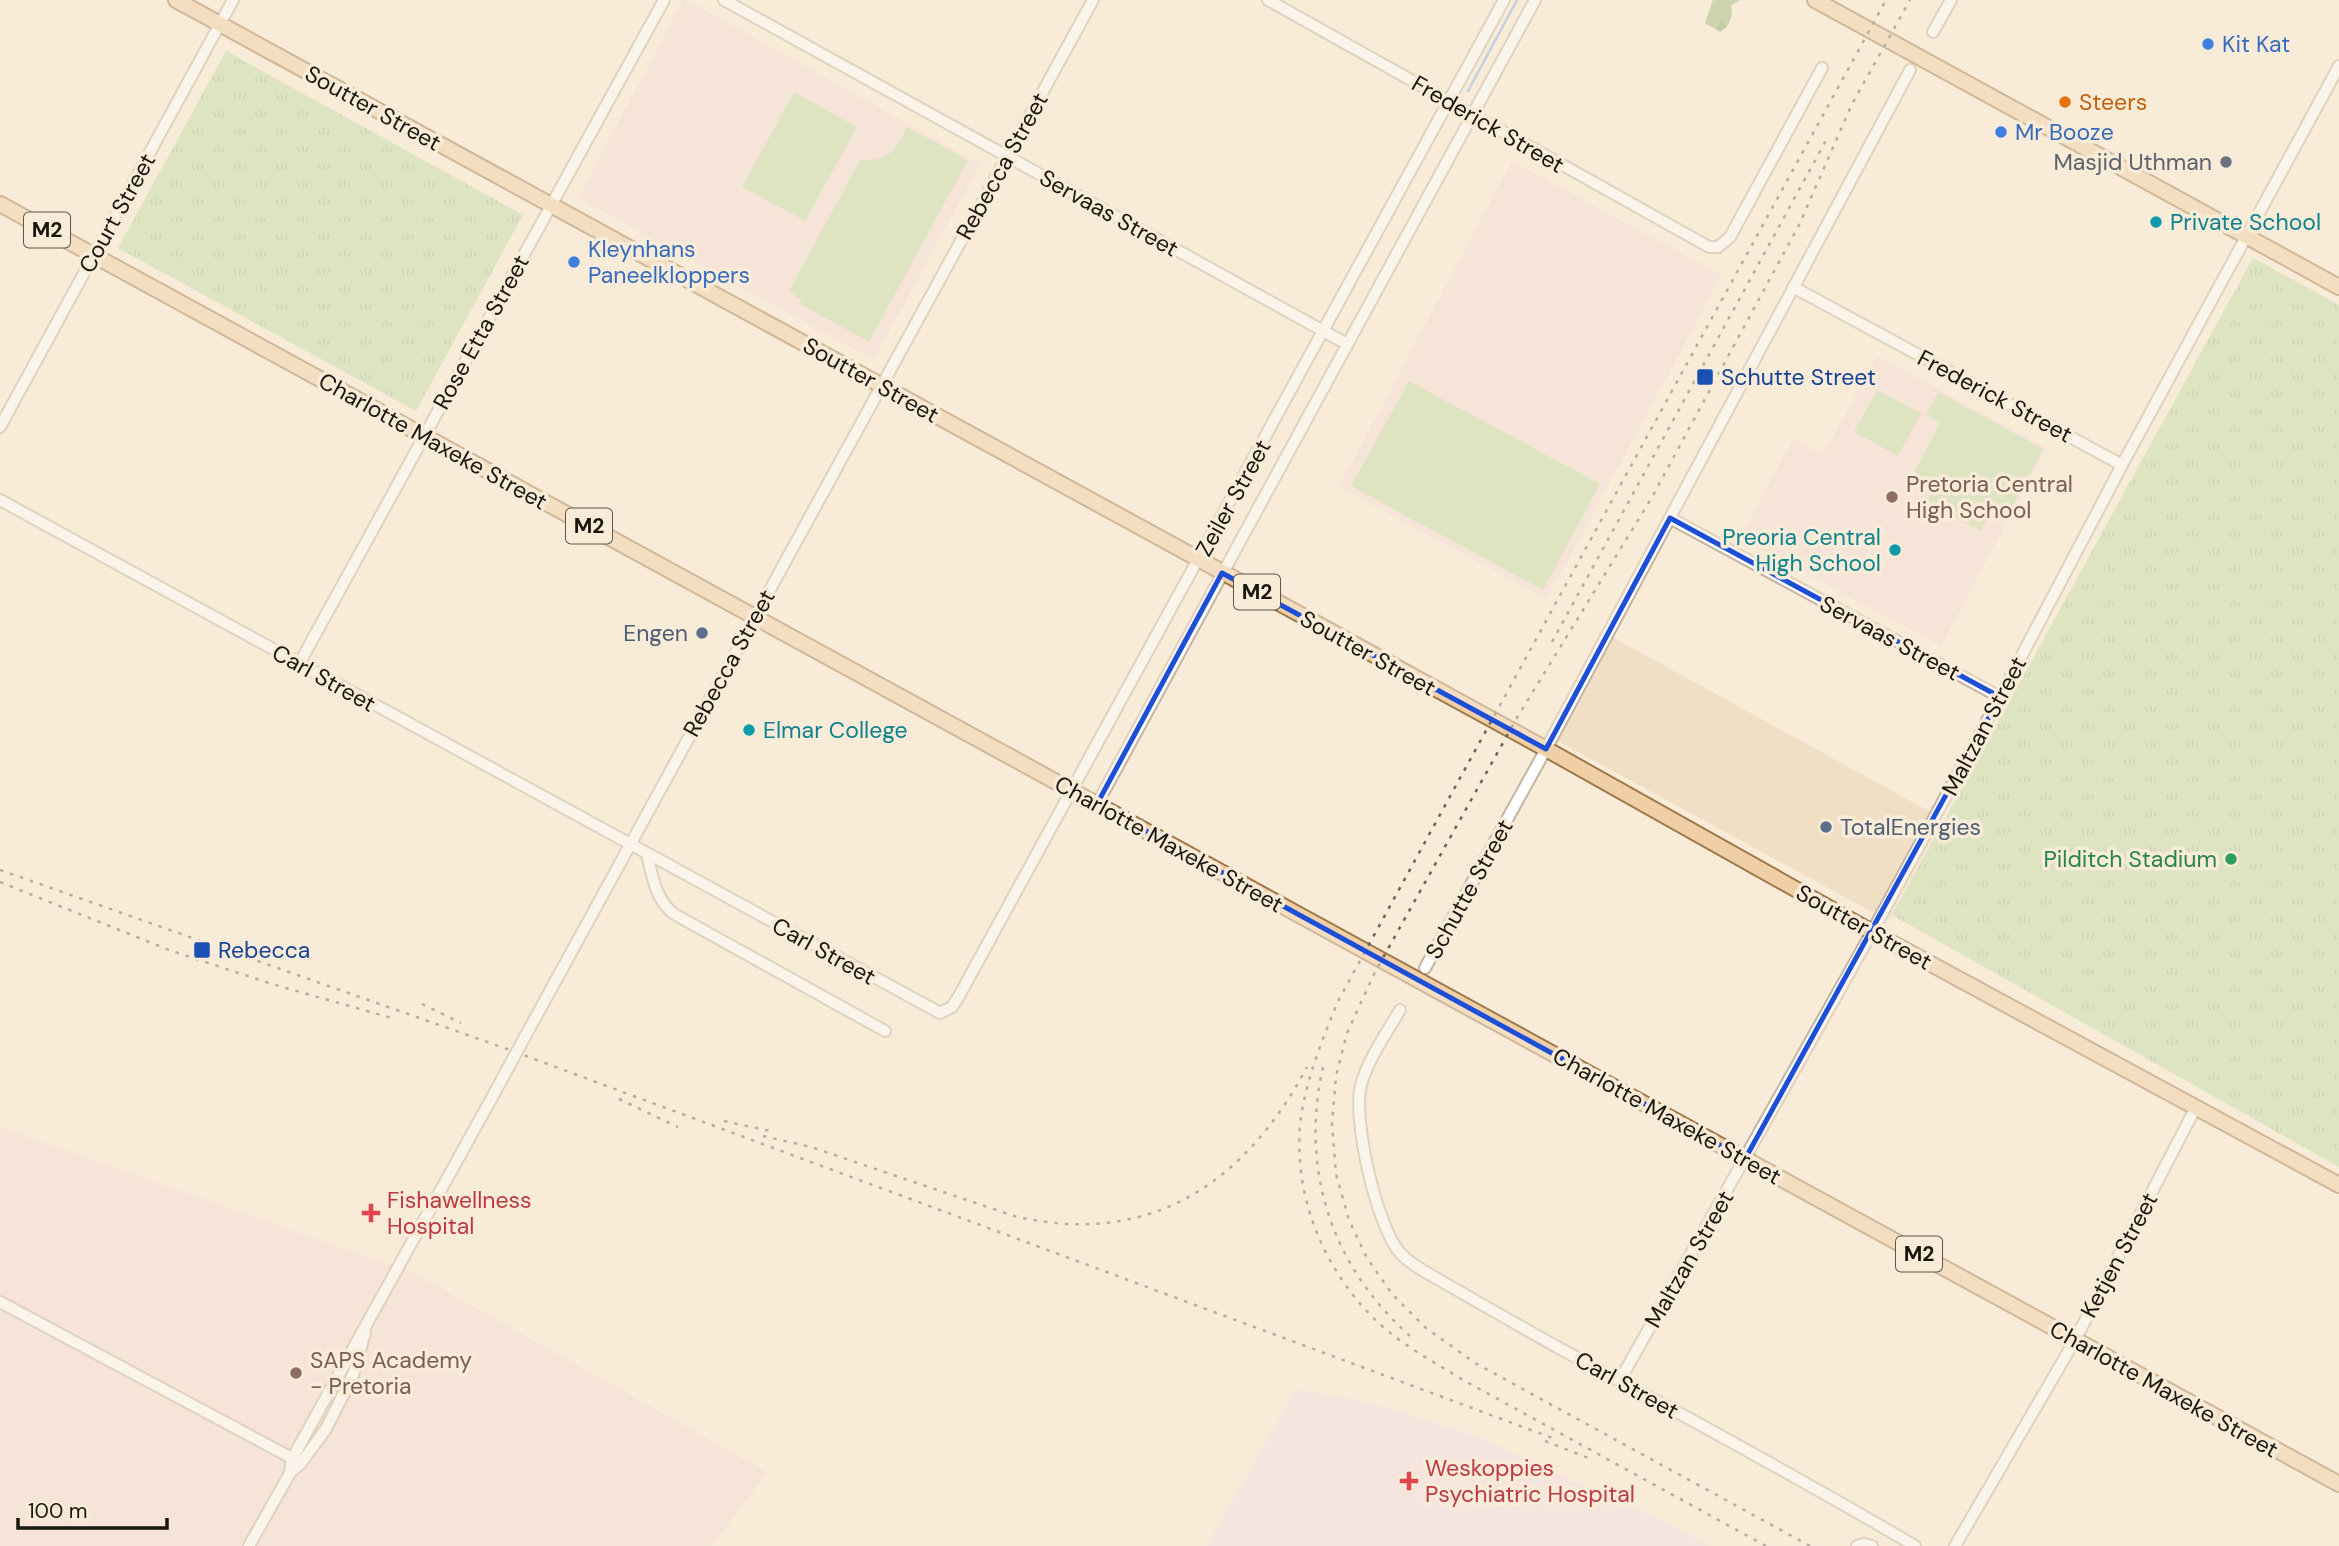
<svg xmlns="http://www.w3.org/2000/svg" width="2339" height="1546" font-family="'DM Sans',sans-serif">
	<defs>
		<pattern id="forest-firs" width="22" height="20" patternUnits="userSpaceOnUse" patternTransform="scale(1.75)"><rect width="22" height="20" fill="#97bb78"/><path d="M5 1l3.5 6h-7zM16 11l3.5 6h-7z" fill="#82a067"/></pattern>
		<pattern id="park-tufts" width="24" height="20" patternUnits="userSpaceOnUse" patternTransform="scale(1.75)"><rect width="24" height="20" fill="#bfdba7"/><path d="M3 7l-1-3M5 7V3M7 7l1-3M15 17l-1-3M17 17v-4M19 17l1-3" fill="none" stroke="#a4bb8f"/></pattern>
	</defs>
	<rect width="100%" height="100%" fill="#f8ebd8"/>
	<path fill="#f0dec5" d="M1612,637L1945,820L1889,921L1556,740Z"/>
	<path fill="#f7dcd8" d="M683,0H687L980,164L874,360L578,198Z
		M1512,161L1722,275L1547,599L1339,487Z
		M1877,356L2047,448L1941,646L1740,538L1793,439L1823,455Z
		M0,1127L416,1274L767,1472L712,1546H0Z"/>
	<path fill="#f4dbe5" d="M1296,1389L1368,1402L1476,1436L1671,1525L1709,1546H1207Z"/>
	<path fill="#bfdba7" d="M794,92L857,127L805,221L742,187Z
		M907,127L968,160L869,342L800,304L801,300L789,291L860,160C890,160 893,153 907,127Z
		M1409,381L1600,484L1543,590L1351,486Z
		M1877,390L1921,413L1898,456L1854,432Z
		M1938,392L2043,449L2009,512L1995,505L1981,531L1926,502L1933,488L1912,476L1940,423L1926,415Z"/>
	<path fill="url(#forest-firs)" d="M1713,0H1740L1731,6C1734,15 1729,28 1720,32L1705,23Z"/>
	<path fill="url(#park-tufts)" d="M226,51L523,215L416,411L118,248Z
		M2253,258L2339,305V1167L1892,915Z"/>
	<g fill="none" stroke-linecap="round" stroke-linejoin="round">
		<path stroke="#84afec" stroke-width="2.5" d="M1468,91L1517,0"/>
		<g stroke="#c2b5a3" stroke-width="14">
			<path id="minor" d="M724,0L1347,344
				M1268,0L1709,247H1718L1730,237L1822,68
				M1933,32L1951,0
				M1793,287L2122,465
				M0,427L233,0
				M0,500L940,1013L952,1007L959,996L1504,0
				M1670,518L2000,697
				M299,664L664,0
				M1097,804L1535,0
				M647,855C653,877 655,899 674,914L885,1031
				M1425,968L1546,749L1910,70
				M1400,1010C1386,1034 1368,1059 1361,1085C1352,1119 1377,1227 1400,1253C1413,1267 1432,1275 1448,1285C1485,1306 1521,1327 1559,1348C1678,1412 1798,1477 1915,1546
				M527,1033L1093,0
				M0,1302L301,1463
				M1620,1380L1872,932L2000,697L2122,465L2339,66
				M290,1473L292,1459C359,1336 427,1214 495,1092
				M249,1546L290,1473L301,1463L326,1429L353,1375L365,1333
				M1857,1546L1864,1544L1872,1546
				M1955,1546L2075,1340L2196,1107"/>
		</g>
		<g stroke="#9f794a" stroke-width="18">
			<path id="major" d="M176,0L1546,749L1872,932L2339,1185
				M1815,0L2339,287
				M0,204L2339,1484"/>
		</g>
		<use href="#minor" stroke="#fff" stroke-width="10"/>
		<use href="#major" stroke="#f0cfa6" stroke-width="14"/>
		<path stroke="#6c6459" stroke-width="2.5" stroke-dasharray="3.5 7" stroke-linecap="butt" d="M1552,642L1829,135
			M0,870L510,1050L1558,1440
			M0,882L169,950L272,984L395,1019
			M422,1004L461,1023
			M1323,1067C1300,1169 1331,1266 1410,1336
			M619,1099L678,1127
			M724,1121L775,1132
			M763,1136L811,1147L1014,1216C1149,1248 1245,1184 1307,1067
			M1545,1441L1591,1459
			M1766,1546L1463,1380C1436,1363 1407,1348 1383,1327C1325,1275 1291,1195 1301,1117C1307,1077 1323,1038 1338,1001L1886,0
			M1810,1546L1475,1363L1426,1328L1392,1294L1367,1258L1349,1220L1336,1174L1332,1123L1336,1076L1347,1033L1375,972L1518,716L1651,499L1799,225L1852,104L1910,0"/>
		<g stroke="#c2b5a3" stroke-width="14" stroke-linecap="butt">
			<path id="minor-bridge" d="M495,1092L527,1033"/>
		</g>
		<use href="#minor-bridge" stroke="#fff" stroke-width="10"/>
	</g>
	<path d="M0 0H2339V1546H0ZM1670,518L2000,697L1745,1159L1097,804L1222,573L1546,749Z" fill="#f8ebd8" fill-opacity=".55" fill-rule="evenodd"/>
	<path fill="none" stroke="#1d4ed8" stroke-width="5" stroke-linejoin="round" d="M1670,518L2000,697L1745,1159L1097,804L1222,573L1546,749Z"/>
	<g fill="#3f7fe0" stroke="#f8ebd8" stroke-width="2.5">
		<circle cx="2208" cy="44" r="7"/>
		<circle cx="2001" cy="132" r="7"/>
		<circle cx="574" cy="262" r="7"/>
	</g>
	<circle fill="#e8710a" stroke="#f8ebd8" stroke-width="2.5" cx="2065" cy="102" r="7"/>
	<circle fill="#6b7280" stroke="#f8ebd8" stroke-width="2.5" cx="2226" cy="162" r="7"/>
	<g fill="#0f9aa8" stroke="#f8ebd8" stroke-width="2.5">
		<circle cx="2156" cy="222" r="7"/>
		<circle cx="1895" cy="550" r="7"/>
		<circle cx="749" cy="730" r="7"/>
	</g>
	<g fill="#1a4fb4" stroke="#f8ebd8" stroke-width="2.5">
		<rect x="1696" y="368" width="18" height="18" rx="3.5"/>
		<rect x="193" y="941" width="18" height="18" rx="3.5"/>
	</g>
	<g fill="#8d6e63" stroke="#f8ebd8" stroke-width="2.5">
		<circle cx="1892" cy="497" r="7"/>
		<circle cx="296" cy="1373" r="7"/>
	</g>
	<g fill="#5c6f8a" stroke="#f8ebd8" stroke-width="2.5">
		<circle cx="702" cy="633" r="7"/>
		<circle cx="1826" cy="827" r="7"/>
	</g>
	<circle fill="#2e9e5b" stroke="#f8ebd8" stroke-width="2.5" cx="2231" cy="859" r="7"/>
	<g fill="#e0444e" stroke="#f8ebd8" stroke-width="2.5">
		<path d="M367.5 1202.5h7v7h7v7h-7v7h-7v-7h-7v-7h7z"/>
		<path d="M1405.5 1470.5h7v7h7v7h-7v7h-7v-7h-7v-7h7z"/>
	</g>
	<g text-anchor="middle" stroke-width="7" stroke-linejoin="round" paint-order="stroke">
		<g fill="#f8ebd8" stroke="#5d564b" stroke-width="2">
			<rect x="24" y="212.5" width="46" height="35" rx="5"/>
			<rect x="566" y="508.5" width="46" height="35" rx="5"/>
			<rect x="1234" y="574.5" width="46" height="35" rx="5"/>
			<rect x="1896" y="1236.5" width="46" height="35" rx="5"/>
		</g>
		<g font-size="21" font-weight="bold" fill="#1a160f">
			<text x="47" y="237">M2</text>
			<text x="589" y="533">M2</text>
			<text x="1257" y="599">M2</text>
			<text x="1919" y="1261">M2</text>
		</g>
		<g font-size="23" fill="#366cbe" stroke="#f8ebd8" text-anchor="start">
			<text x="2222" y="52">Kit Kat</text>
			<text x="2015" y="140">Mr Booze</text>
			<text x="588" y="257">Kleynhans<tspan x="588" dy="26">Paneelkloppers</tspan></text>
		</g>
		<g font-size="23" fill="#c56008" stroke="#f8ebd8" text-anchor="start">
			<text x="2079" y="110">Steers</text>
		</g>
		<g font-size="23" fill="#1a160f" stroke="#f8ebd8">
			<text transform="translate(373 108) rotate(29)" y="8">Soutter Street</text>
			<text transform="translate(1488 124) rotate(30)" y="8">Frederick Street</text>
			<text transform="translate(1002 166) rotate(-61)" y="8">Rebecca Street</text>
			<text transform="translate(117 213) rotate(-61)" y="8">Court Street</text>
			<text transform="translate(1109 213) rotate(29)" y="8">Servaas Street</text>
			<text transform="translate(481 332) rotate(-61)" y="8">Rose Etta Street</text>
			<text transform="translate(871 380) rotate(29)" y="8">Soutter Street</text>
			<text transform="translate(1995 396) rotate(28)" y="8">Frederick Street</text>
			<text transform="translate(433 441) rotate(29)" y="8">Charlotte Maxeke Street</text>
			<text transform="translate(1233 498) rotate(-61)" y="8">Zeiler Street</text>
			<text transform="translate(1890 638) rotate(28)" y="8">Servaas Street</text>
			<text transform="translate(1368 653) rotate(29)" y="8">Soutter Street</text>
			<text transform="translate(729 663) rotate(-61)" y="8">Rebecca Street</text>
			<text transform="translate(324 678) rotate(29)" y="8">Carl Street</text>
			<text transform="translate(1984 726) rotate(-62)" y="8">Maltzan Street</text>
			<text transform="translate(1169 844) rotate(29)" y="8">Charlotte Maxeke Street</text>
			<text transform="translate(1469 889) rotate(-61)" y="8">Schutte Street</text>
			<text transform="translate(1864 927) rotate(29)" y="8">Soutter Street</text>
			<text transform="translate(824 951) rotate(29)" y="8">Carl Street</text>
			<text transform="translate(1667 1116) rotate(29)" y="8">Charlotte Maxeke Street</text>
			<text transform="translate(2119 1255) rotate(-62)" y="8">Ketjen Street</text>
			<text transform="translate(1689 1259) rotate(-60)" y="8">Maltzan Street</text>
			<text transform="translate(1627 1385) rotate(29)" y="8">Carl Street</text>
			<text transform="translate(2164 1389) rotate(29)" y="8">Charlotte Maxeke Street</text>
		</g>
		<g font-size="23" fill="#5b616d" stroke="#f8ebd8" text-anchor="end">
			<text x="2212" y="170">Masjid Uthman</text>
		</g>
		<g font-size="23" fill="#0d838f" stroke="#f8ebd8" text-anchor="start">
			<text x="2170" y="230">Private School</text>
			<text x="1881" y="545" text-anchor="end">Preoria Central<tspan x="1881" dy="26">High School</tspan></text>
			<text x="763" y="738">Elmar College</text>
		</g>
		<g font-size="23" fill="#164399" stroke="#f8ebd8" text-anchor="start">
			<text x="1721" y="385">Schutte Street</text>
			<text x="218" y="958">Rebecca</text>
		</g>
		<g font-size="23" fill="#785e54" stroke="#f8ebd8" text-anchor="start">
			<text x="1906" y="492">Pretoria Central<tspan x="1906" dy="26">High School</tspan></text>
			<text x="310" y="1368">SAPS Academy<tspan x="310" dy="26">- Pretoria</tspan></text>
		</g>
		<g font-size="23" fill="#4e5e75" stroke="#f8ebd8" text-anchor="end">
			<text x="688" y="641">Engen</text>
			<text x="1840" y="835" text-anchor="start">TotalEnergies</text>
		</g>
		<g font-size="23" fill="#27864d" stroke="#f8ebd8" text-anchor="end">
			<text x="2217" y="867">Pilditch Stadium</text>
		</g>
		<g font-size="23" fill="#be3a42" stroke="#f8ebd8" text-anchor="start">
			<text x="387" y="1208">Fishawellness<tspan x="387" dy="26">Hospital</tspan></text>
			<text x="1425" y="1476">Weskoppies<tspan x="1425" dy="26">Psychiatric Hospital</tspan></text>
		</g>
	</g>
	<path d="M18 1518v10h149v-10" fill="none" stroke="#1a160f" stroke-width="3.5"/>
	<text x="28" y="1518" font-size="21" fill="#1a160f" stroke="#f8ebd8" stroke-width="5" paint-order="stroke">100 m</text>
</svg>
